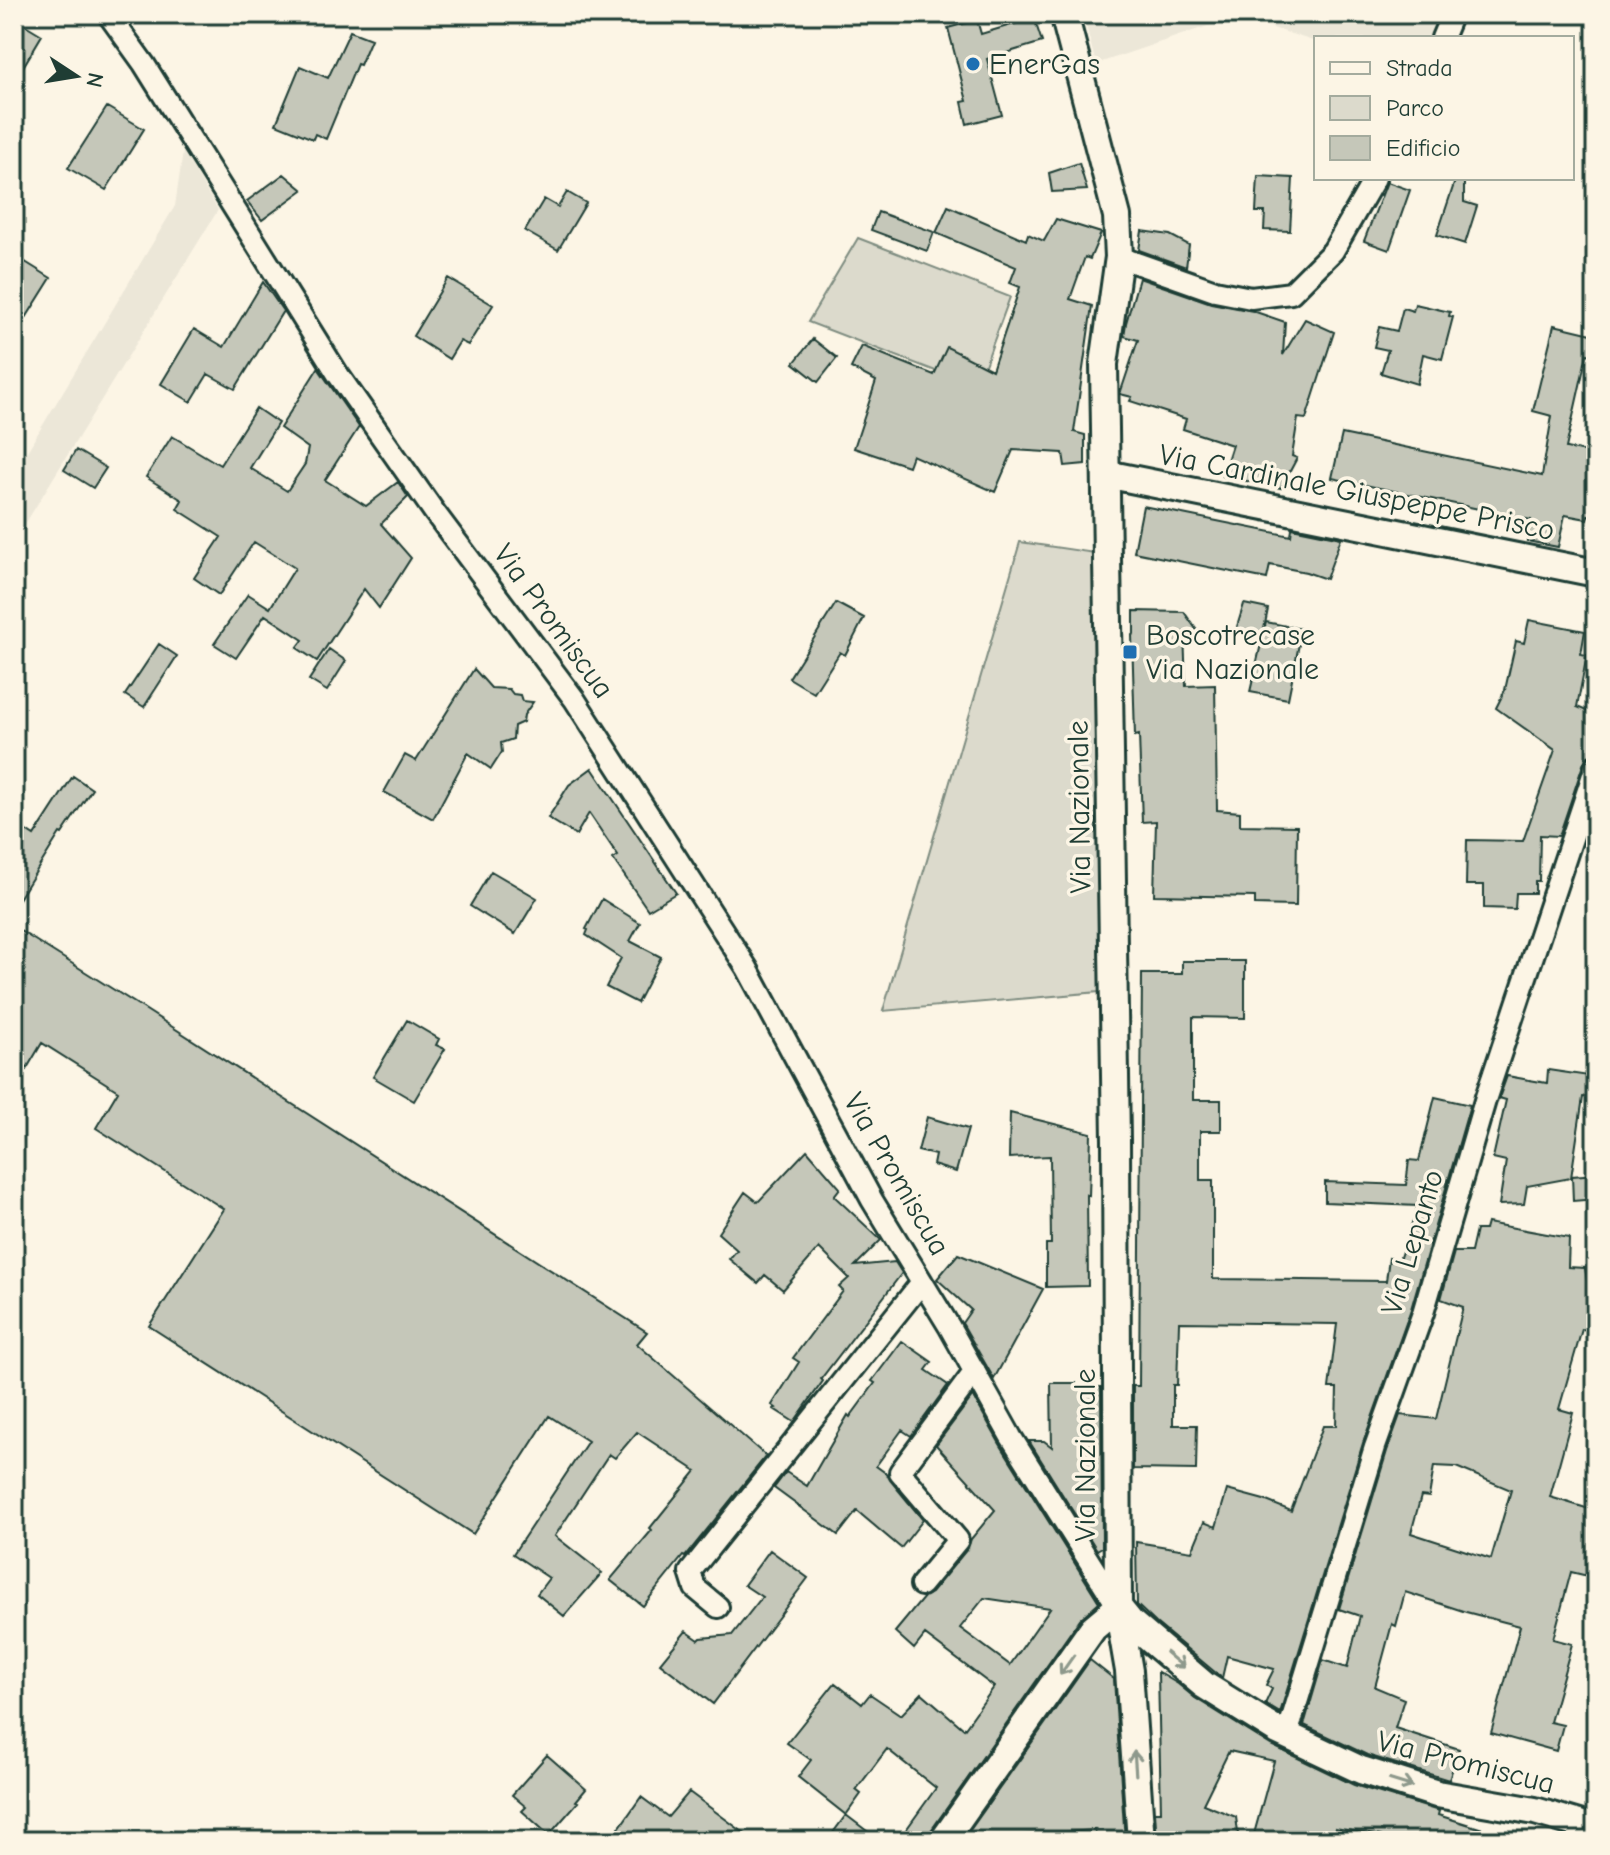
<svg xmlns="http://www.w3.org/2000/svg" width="1610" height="1855" font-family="'Comic Neue',sans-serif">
	<rect width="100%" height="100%" fill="#fcf5e5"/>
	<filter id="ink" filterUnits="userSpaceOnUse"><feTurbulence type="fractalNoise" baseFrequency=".0125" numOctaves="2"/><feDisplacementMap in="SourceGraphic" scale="16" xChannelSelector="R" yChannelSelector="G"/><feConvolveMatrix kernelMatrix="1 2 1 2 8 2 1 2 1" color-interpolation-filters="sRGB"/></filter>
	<g filter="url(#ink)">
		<path fill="#ece7d8" d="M1083,14H1441L1432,38H1316V42L1237,16L1096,64Z
			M183,152L218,210L14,542V473L175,206Z"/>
		<path fill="#dcdacc" stroke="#7e8c80" stroke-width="2" d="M858,238L1010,297L977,387L808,322Z
			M1020,542L1095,553L1099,992L883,1011Z"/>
		<path fill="#c5c7b9" stroke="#1f3d34" stroke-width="2" fill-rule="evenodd" d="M14,18L42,35L14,82Z
			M1034,18L1042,42L987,59L1002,115L967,124L962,102L967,101L948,28L977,20L981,34Z
			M350,31L371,39L360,65L357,64L326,139L315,134L313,139L276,124L300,66L328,78Z
			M107,107L144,129L106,190L68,168Z
			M1079,163L1087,190L1052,192L1049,173Z
			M284,174L303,190L262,220L247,201Z
			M1258,176L1293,178L1290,231L1264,230L1265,212H1256Z
			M1456,178H1464V202L1477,206L1465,244L1437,235Z
			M1387,182L1410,190L1389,250L1364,241Z
			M567,192L586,203L558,250L525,231L544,199L558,207Z
			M948,206L1026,240L1028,234L1044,241L1056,219L1101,233L1090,259L1085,257L1070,299L1092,306L1074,432L1085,435V464L1065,466L1063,453L1013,450L995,492L912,455L908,466L854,448L876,381L851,368L862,346L934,375L947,347L992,370L1020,287L1010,283L1016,267L936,233Z
			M878,212L934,232L927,251L871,230Z
			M1142,231L1170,235L1189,245L1186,267L1139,250Z
			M14,255L51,278L14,337Z
			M448,278L493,305L468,345L460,341L449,359L413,336Z
			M1139,278L1211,303L1253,311L1285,322L1283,355L1305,319L1334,332L1306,419L1298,418L1292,456L1297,458L1281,488L1222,476L1232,445L1183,429L1186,419L1130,401L1132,397L1120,394L1138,340L1124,336L1126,323Z
			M263,282L283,311L235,389L208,374L191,402L161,384L194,329L224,347Z
			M1415,304L1450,312L1449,316L1453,317L1442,359L1423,354L1417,384L1381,373L1388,350L1374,347L1379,327L1397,331L1403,308L1413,311Z
			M1554,325L1596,335V356L1587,354L1566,448L1596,454V517L1588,515L1587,519L1565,515L1558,547L1527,541L1531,520L1332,478L1342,434L1542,476L1552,416L1533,411Z
			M813,339L837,358L818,382L794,363Z
			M318,368L359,427L325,480L366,506L398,482L408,497L381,524L411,558L379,608L364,589L317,661L297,648L303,640L265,615L236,658L214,644L248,594L270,608L295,568L254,542L219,595L194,578L221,537L177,509L182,500L146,477L172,436L220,465L256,408L278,423L250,468L287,491L305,464L308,448L280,428Z
			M76,450L106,468L93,488L64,470Z
			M1143,506L1291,536L1292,528L1341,538L1326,579L1306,572L1270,565L1267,579L1134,552Z
			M836,603L864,618L845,655L840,652L814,693L789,678Z
			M1244,604L1268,609L1263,634L1235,633Z
			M1134,611L1184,612L1198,632H1184L1186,686L1215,685L1217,810L1240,812V825L1297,826L1296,906L1255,905V897L1154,895L1156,821L1142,822L1139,735L1135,736L1132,635L1134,634Z
			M1529,620L1585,631L1581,654L1587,655L1577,707L1596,715V753L1588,756L1584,762L1559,836L1540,835L1539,881H1535V893H1516L1515,909L1484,908V885H1466L1467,840L1523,841L1555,750L1496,708L1505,690L1516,641L1524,643Z
			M1266,622L1302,629L1288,699L1250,692Z
			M159,644L177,656L144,707L125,695Z
			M329,649L346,661L327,691L309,680Z
			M474,669L491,688L509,689L513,694L520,695L522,701L533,702L524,715L523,722L514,726L513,739L501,743L502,752L491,769L468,753L433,819L384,792L405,755L416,761Z
			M592,768L676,893L648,910L613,859L618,856L589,813L576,835L548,818L569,785Z
			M73,776L92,789L62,834L60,833L14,907V823L34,836Z
			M491,871L537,898L515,934L470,906Z
			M602,899L640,923L630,941L661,957L637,1003L606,987L621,958L586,935L588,930L586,929Z
			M14,927L146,1010L647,1332L637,1344L766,1456L685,1557L683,1556L643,1606L610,1580L652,1530L650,1528L696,1471L637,1432L615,1458L609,1454L555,1536L602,1573L564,1616L537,1594L549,1578L513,1554L588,1441L549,1416L473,1534L149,1326L224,1209L96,1128L118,1091L42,1043L14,1090Z
			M1182,961H1245V1018L1193,1017V1100H1221V1131H1200V1180H1213V1279L1386,1281L1389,1258L1399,1260L1418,1206L1325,1202V1182L1406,1185L1409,1160L1419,1161L1435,1097L1470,1105L1411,1309L1363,1443L1280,1713L1265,1704L1272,1689L1266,1685L1274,1669L1227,1656L1222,1678L1156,1623L1137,1605L1136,1542L1192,1551L1204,1522L1216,1527L1227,1490L1264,1500L1291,1511L1323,1426H1336L1337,1388H1329L1337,1324L1179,1322L1177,1385H1173V1425H1197L1196,1470L1133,1469V1386H1139L1142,974H1182Z
			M407,1020L439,1039L436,1045L445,1049L414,1101L373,1077Z
			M1548,1070L1596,1077V1098L1583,1097L1571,1178L1527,1186L1524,1204L1499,1205L1506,1161L1493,1158L1506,1100L1499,1098L1507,1076L1547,1083Z
			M1010,1113L1091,1133L1089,1196L1087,1195L1088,1286L1046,1287V1244H1051L1050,1156L1009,1158Z
			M927,1117L968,1129L956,1172L933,1165L935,1155L918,1151Z
			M807,1150L840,1188L834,1196L881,1240L855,1266L895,1262L902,1273L821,1379L823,1381L794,1422L774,1409L776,1408L772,1405L799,1362L793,1358L843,1291L839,1287L849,1278L819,1248L783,1290L765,1275L758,1283L729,1259L737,1250L718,1233L745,1192L758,1202Z
			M1596,1174V1199L1573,1201L1572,1176Z
			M1487,1223L1569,1238L1568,1267L1585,1268L1587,1280H1596V1331L1582,1329L1559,1409L1573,1413L1550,1497L1596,1511V1578L1571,1572L1553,1639L1572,1644L1550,1722L1563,1725L1556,1751L1491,1733L1520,1626L1466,1612L1405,1592L1396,1626L1392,1624L1375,1687L1404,1699L1395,1728L1459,1749L1449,1780L1367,1755L1304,1725L1323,1660L1347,1668L1360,1616L1339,1609L1387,1451L1400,1415L1436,1419L1463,1307L1441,1299L1454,1252H1471L1476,1230H1485ZM1434,1466L1456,1467L1511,1490L1491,1559L1411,1533L1421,1496L1429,1497Z
			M958,1254L1043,1289L994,1379L962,1323L971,1310L937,1279Z
			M902,1341L932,1362L926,1370L948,1385L911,1436L902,1430L876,1466L887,1474L890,1480L923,1520L901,1548L857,1511L838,1535L774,1488L786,1472L807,1486L848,1415L850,1417L875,1383L872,1381Z
			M1051,1383H1076V1388L1101,1387L1102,1547L1097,1550L1029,1441H1044L1052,1447Z
			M973,1396L1000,1444L1099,1602L1080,1619L930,1832L927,1841H898L936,1788L887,1749L856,1790L861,1794L846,1815L798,1777L811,1760L787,1743L835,1683L862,1704L870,1694L901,1715L922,1693L964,1729L994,1687L925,1635L914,1649L895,1632L924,1597L931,1593L968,1548L971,1539L995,1510L936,1445ZM984,1598L1050,1608L1010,1665L960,1628Z
			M770,1550L808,1578L713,1704L660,1663L686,1631L699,1640L701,1638L732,1635L762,1597L744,1585Z
			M1090,1660L1114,1679L1125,1841H1096L1095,1830L992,1837L988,1841H971L968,1833Z
			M1158,1672L1178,1684L1195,1698L1271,1745L1354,1785L1439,1811L1438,1815L1505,1836L1504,1841H1380L1381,1836L1335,1828L1333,1841H1285L1254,1834L1274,1761L1229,1751L1203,1804L1236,1817L1239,1841H1157L1155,1812H1161Z
			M547,1755L586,1789L576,1801L578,1802L549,1835L522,1811L526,1807L512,1795Z
			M689,1792L755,1841H610L641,1797L668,1817Z
			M846,1815L880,1841H827Z"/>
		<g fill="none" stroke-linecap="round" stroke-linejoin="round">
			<g stroke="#1f3d34" stroke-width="26">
				<path id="minor" d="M108,14L144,64L337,373L435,513L575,700L747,968L872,1200L949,1326L1011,1437L1118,1607
					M1442,38L1452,14
					M1119,257L1215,291L1251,298L1291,293L1333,251L1375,178
					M921,1585L958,1540L900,1472L975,1371
					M718,1607L695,1588L690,1572L922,1282
					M1287,1735L1375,1447L1423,1313L1486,1097L1596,766"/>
			</g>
			<g stroke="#1f3d34" stroke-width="32">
				<path id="tertiary" d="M1064,14L1117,216L1119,257L1104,364L1116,1140L1118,1607L1129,1671L1141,1841
					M1106,474L1596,573
					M1118,1607L1131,1623L1204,1685L1278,1731L1361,1770L1437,1794L1535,1811L1596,1829
					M943,1841L1093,1628L1118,1607"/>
			</g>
			<use href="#minor" stroke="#fcf5e5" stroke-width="20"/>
			<use href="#tertiary" stroke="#fcf5e5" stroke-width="26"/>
		</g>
		<defs><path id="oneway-shaft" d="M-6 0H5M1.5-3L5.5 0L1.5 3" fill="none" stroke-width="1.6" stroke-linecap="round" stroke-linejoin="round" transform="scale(2)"/></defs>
		<g stroke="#8e998c">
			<use href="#oneway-shaft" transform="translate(1175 1660) rotate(40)"/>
			<use href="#oneway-shaft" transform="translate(1067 1665) rotate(125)"/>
			<use href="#oneway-shaft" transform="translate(1135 1763) rotate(-94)"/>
			<use href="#oneway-shaft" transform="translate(1401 1783) rotate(17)"/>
		</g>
	</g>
	<g fill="#1f6fb2" stroke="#fcf5e5" stroke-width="3">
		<circle cx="973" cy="64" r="8"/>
		<rect x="1122" y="644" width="16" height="16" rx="4"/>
	</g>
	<g text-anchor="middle" stroke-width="7" stroke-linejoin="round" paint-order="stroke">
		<g font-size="30" fill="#1f3d34" stroke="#fcf5e5" text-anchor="start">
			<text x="989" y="74">EnerGas</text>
			<text x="1146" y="645">Boscotrecase<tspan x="1146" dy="34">Via Nazionale</tspan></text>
		</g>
		<g font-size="30" fill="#1f3d34" stroke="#fcf5e5">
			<text transform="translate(1357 492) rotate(11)" y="10">Via Cardinale Giuspeppe Prisco</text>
			<text transform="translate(554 621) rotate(54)" y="10">Via Promiscua</text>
			<text transform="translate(1079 807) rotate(-91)" y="10">Via Nazionale</text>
			<text transform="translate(897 1174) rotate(60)" y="10">Via Promiscua</text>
			<text transform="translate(1412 1242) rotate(-73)" y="10">Via Lepanto</text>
			<text transform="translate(1085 1455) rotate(-90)" y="10">Via Nazionale</text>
			<text transform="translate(1466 1762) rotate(14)" y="10">Via Promiscua</text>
		</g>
	</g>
	<rect width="1610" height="1855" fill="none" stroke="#fcf5e5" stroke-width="48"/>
	<rect x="24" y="24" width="1562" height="1807" fill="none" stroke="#1f3d34" stroke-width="3" filter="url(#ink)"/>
	<rect x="1314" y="36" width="260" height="144" fill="#fcf5e5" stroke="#a4ab9e" stroke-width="2"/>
	<rect x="1330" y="62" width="40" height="12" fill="#fcf5e5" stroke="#a4ab9e" stroke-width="2"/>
	<text x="1386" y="76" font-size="24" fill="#1f3d34">Strada</text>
	<rect x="1330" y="96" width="40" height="24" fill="#dcdacc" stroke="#a4ab9e" stroke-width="2"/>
	<text x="1386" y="116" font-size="24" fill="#1f3d34">Parco</text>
	<rect x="1330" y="136" width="40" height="24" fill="#c5c7b9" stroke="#a4ab9e" stroke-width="2"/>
	<text x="1386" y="156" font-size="24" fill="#1f3d34">Edificio</text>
	<g transform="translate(76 76) rotate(102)" stroke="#fcf5e5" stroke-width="6" paint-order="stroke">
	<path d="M0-6L14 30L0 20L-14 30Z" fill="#1f3d34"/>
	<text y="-12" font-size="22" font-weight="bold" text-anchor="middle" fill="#1f3d34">N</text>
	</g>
</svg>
